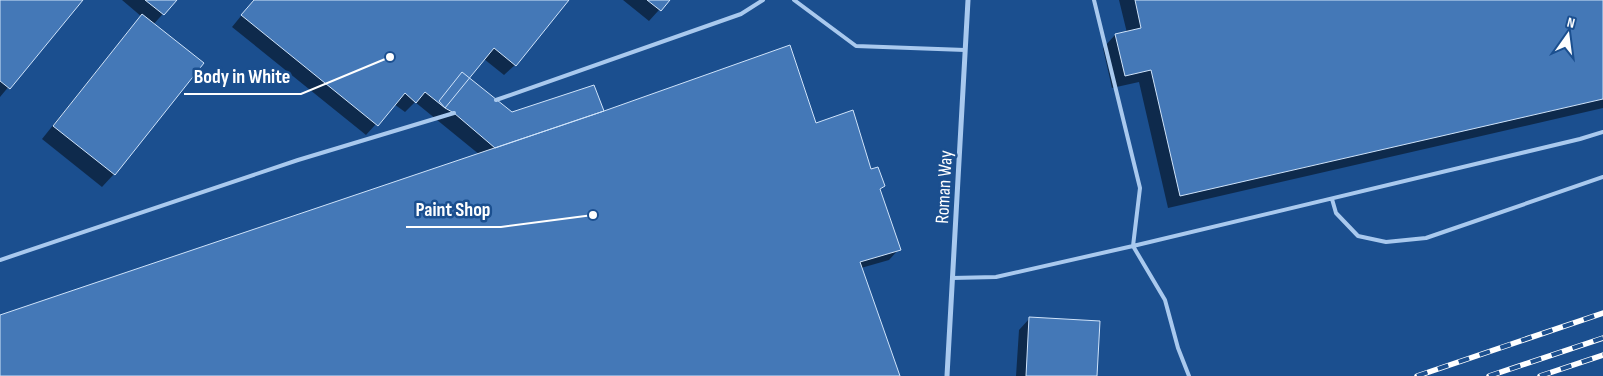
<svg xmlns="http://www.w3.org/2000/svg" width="1603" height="376" font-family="'Sofia Sans Condensed',sans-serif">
	<rect width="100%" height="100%" fill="#1b4f8f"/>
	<path fill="#0007" d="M0,0H81L0,97Z
		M122,0H175L153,25L114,174L102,187L42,139L130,29L142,17Z
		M254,0H567L515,65L504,75L484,59L468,78L511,114L603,113L815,124L870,170L884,186L879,191L899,249L889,260L861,268L899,376H0V316L480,155L415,102L405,112L394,104L366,135L232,27Z
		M623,0H668L649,21Z
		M1119,0H1603V108L1168,208L1139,82L1112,88L1103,48L1115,35L1127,33Z
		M1029,319L1096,376H1016L1019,330Z"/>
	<path fill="#4478b7" stroke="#cfe3fa" d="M0,0H83L10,89L0,81Z
		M145,0H177L164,15Z
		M254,0H569L516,66L494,48L445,108L425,92L416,103L405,93L378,126L241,15Z
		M647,0H670L661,11Z
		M1135,0H1603V99L1180,196L1151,70L1125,76L1115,34L1141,28Z
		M142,14L204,63L115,175L53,126Z
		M790,45L816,123L853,110L871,169L878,167L885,186L880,189L901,250L860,262L900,376H0V315L604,111Z
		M462,72L512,112L594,85L604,111L495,148L454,113L445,108L439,101Z
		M1029,317L1100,321L1097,376H1026Z"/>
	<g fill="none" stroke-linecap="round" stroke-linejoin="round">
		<path stroke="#a9c9ee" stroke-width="4" d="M794,0L856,46L965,50
			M1094,0L1140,188L1133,246L1165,300L1178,348L1189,376
			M496,100L741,14L763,0
			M1332,199L1336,213L1358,236L1386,242L1426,238L1603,177
			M0,260L298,160L454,113
			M952,278L996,277L1133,246L1580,139L1603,132"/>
		<path stroke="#a9c9ee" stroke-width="5" d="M947,376L968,0"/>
		<g stroke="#fff" stroke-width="5.5">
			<path id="rail" d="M1417,376L1603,313
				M1489,376L1603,338
				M1540,376L1603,355"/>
		</g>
		<use href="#rail" stroke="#1b4f8f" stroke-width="4" stroke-dasharray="11" stroke-linecap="butt"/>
	</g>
	<g text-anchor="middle" stroke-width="5" stroke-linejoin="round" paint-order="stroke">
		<g font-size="19" fill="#fff" stroke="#1b4f8f">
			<text transform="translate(943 187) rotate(-87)" y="7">Roman Way</text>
		</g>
	</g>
	<path fill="none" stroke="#fff" stroke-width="2" d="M390 57L301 94H184M593 215L501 227H406"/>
	<g fill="#fff" stroke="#1b4f8f" stroke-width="2">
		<circle cx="390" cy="57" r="5"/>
		<circle cx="593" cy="215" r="5"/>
	</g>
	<g font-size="20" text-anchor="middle" font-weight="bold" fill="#fff" stroke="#1b4f8f" stroke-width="5" stroke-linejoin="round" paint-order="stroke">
		<text x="242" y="83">Body in White</text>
		<text x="453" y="216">Paint Shop</text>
	</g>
	<g transform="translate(1568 35) rotate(14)" stroke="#1b4f8f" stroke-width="4" paint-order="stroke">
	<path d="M0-4L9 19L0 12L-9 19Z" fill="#ffffff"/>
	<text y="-8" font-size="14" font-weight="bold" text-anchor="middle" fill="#ffffff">N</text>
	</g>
</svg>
